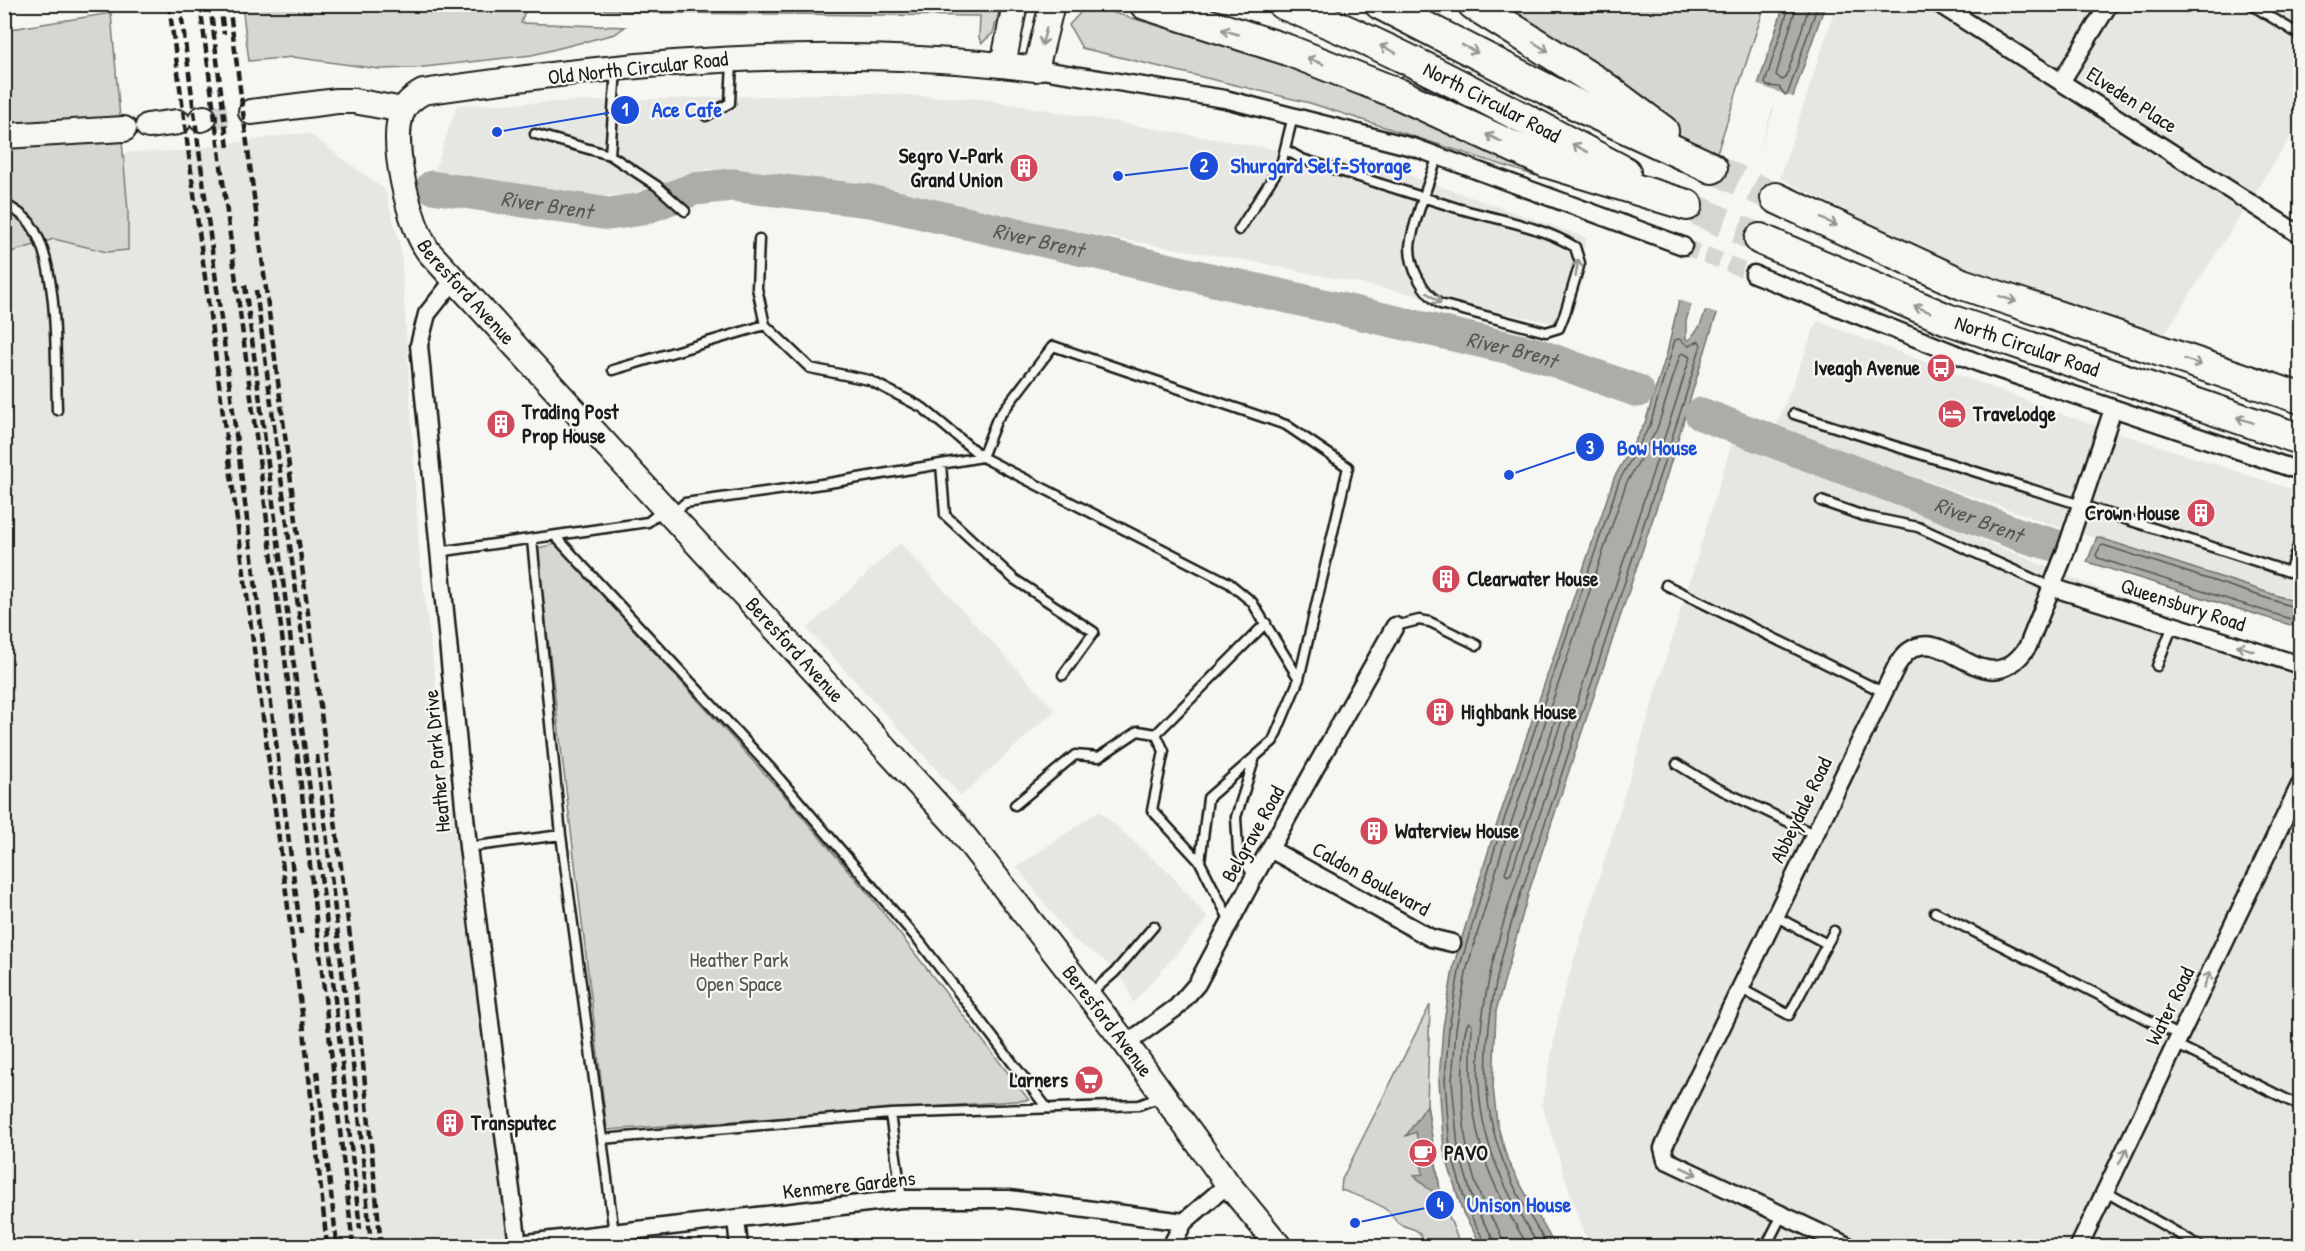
<svg xmlns="http://www.w3.org/2000/svg" width="2305" height="1251" font-family="'Patrick Hand',sans-serif">
	<rect width="100%" height="100%" fill="#f6f6f2"/>
	<filter id="ink" filterUnits="userSpaceOnUse"><feTurbulence type="fractalNoise" baseFrequency=".0167" numOctaves="2"/><feDisplacementMap in="SourceGraphic" scale="12" xChannelSelector="R" yChannelSelector="G"/><feConvolveMatrix kernelMatrix="1 2 1 2 8 2 1 2 1" color-interpolation-filters="sRGB"/></filter>
	<g filter="url(#ink)">
		<path fill="#e6e6e2" d="M1836,5H2300V122L2164,335L1942,259L1780,178Z
			M867,93L981,99L1391,169L1587,238L1558,324L1261,263L708,169L626,195L575,197L435,170L457,105Z
			M292,134H310L385,190L401,249L420,562L509,1246H5L4,155L182,151Z
			M1817,321L2067,416L2300,492V601L2047,523L1776,427Z
			M1734,436L2300,673V1246H1591L1581,1227L1542,1105L1561,1003Z
			M900,543L1055,710L961,796L807,629Z
			M1099,811L1170,874L1208,918L1133,1003L1127,985L1103,959L1072,939L1017,867Z"/>
		<path fill="#d6d6d2" stroke="#797977" stroke-width="1.5" d="M242,5V4L1001,5L993,33L982,43L979,38L980,16L664,13L527,5L521,23L625,27L615,34L532,55L415,68L379,69L293,57L249,61Z
			M1087,5L1323,74L1431,119L1536,176L1310,103L1082,48L1069,25Z
			M1473,5H1765L1712,168Z
			M111,13L128,211V250L107,252L54,239L5,254V30Z
			M556,544L783,794L871,897L1029,1100L607,1130L537,548Z
			M1430,1005L1427,1105L1441,1197L1461,1246H1425C1419,1224 1413,1232 1398,1223C1394,1220 1393,1215 1389,1212C1376,1201 1358,1196 1341,1190L1342,1179Z"/>
		<path fill="#acaca9" stroke="#727271" stroke-width="1.5" fill-rule="evenodd" d="M1784,5H1825L1712,328L1661,494L1529,891L1496,1011L1493,1087L1497,1123L1508,1162L1555,1246H1482L1463,1213L1444,1151L1439,1081L1443,1027L1454,964L1493,836L1614,478L1645,423L1667,353L1679,300L1746,107L1758,85ZM1772,91L1777,100L1706,310L1700,326L1689,340L1686,339V321L1691,304L1762,105Z
			M2097,537L2300,603V628L2087,562Z
			M1427,1105L1441,1197L1426,1187L1414,1175L1423,1174L1416,1132L1406,1136Z"/>
		<path fill="#f6f6f2" d="M1755,84L1796,98L1720,315L1703,309L1773,110L1774,95L1764,107L1694,305L1676,299L1743,106Z"/>
		<g fill="none" stroke-linecap="round" stroke-linejoin="round">
			<path stroke="#565654" stroke-width="1.5" d="M1790,4L1765,83L1767,86L1779,87L1785,95L1788,93L1818,4
				M1797,4L1776,75L1782,80L1786,78L1810,4
				M2300,609L2103,545L2100,547L2096,555L2098,558L2300,622
				M1560,716L1562,720L1511,874L1507,876L1505,873L1556,718Z
				M1487,1246L1468,1211L1450,1149L1445,1081L1449,1028L1460,966L1498,838L1619,481L1650,425L1675,340L1679,339L1689,346L1699,341L1701,345L1684,401C1643,529 1600,657 1558,785C1526,882 1481,983 1487,1088C1490,1147 1517,1197 1548,1246
				M1494,1246L1493,1238L1475,1208L1458,1148L1452,1081L1456,1029L1467,968L1505,841L1626,484L1657,429L1680,355L1683,353L1690,357L1677,399C1636,527 1593,654 1551,781C1518,880 1474,982 1479,1088C1482,1147 1508,1197 1539,1246
				M1503,1246C1503,1230 1490,1219 1484,1205C1462,1157 1460,1100 1464,1049C1464,1040 1464,1028 1469,1022L1472,1025C1467,1120 1478,1165 1528,1246"/>
			<g stroke="#acaca9" stroke-width="33">
				<path id="s1" d="M432,187L609,214L642,209L694,189L732,185L870,201L1536,354L1638,391"/>
				<path id="s2" d="M1701,414L2023,536L2054,545"/>
			</g>
			<path stroke="#d5d5d2" stroke-width="16" stroke-dasharray="16 8" stroke-linecap="butt" d="M1683,246L1754,274"/>
			<path stroke="#d5d5d2" stroke-width="24" stroke-dasharray="24 12" stroke-linecap="butt" d="M204,118L251,112"/>
			<path stroke="#d5d5d2" stroke-width="30" stroke-dasharray="30 15" stroke-linecap="butt" d="M1712,168L1776,198
				M1697,210L1760,239"/>
			<g stroke="#1c1c1c" stroke-width="13">
				<path id="lane" d="M2250,4L2300,35
					M706,116L730,103L732,62
					M535,134L610,155L616,69
					M1286,150L1302,159C1354,175 1405,192 1457,208C1495,219 1541,226 1575,247L1580,263L1565,313L1559,328L1546,332L1440,304C1423,292 1410,269 1410,247C1411,228 1431,176 1438,156
					M610,155L657,186L685,211
					M4,204C14,209 23,214 30,223C60,264 55,360 57,410
					M1239,230L1281,165L1293,116
					M759,239L757,288L765,325L810,368L869,380L923,408L982,457L997,419L1053,346L1286,425L1348,467L1299,679L1273,741L1208,798L1200,862
					M613,370L765,325
					M1794,414C1959,467 2125,518 2289,572L2300,541
					M941,464L945,515L1014,579L1094,632L1063,675
					M1821,501L1864,516L1918,527L2051,587
					M672,515L685,503L829,483L982,457L1229,583L1252,602L1299,679
					M556,537L772,770L920,942L1047,1108
					M532,540L561,835L602,1139L890,1114L1139,1105L1161,1097
					M438,552L648,522L664,509
					M1666,585L1883,692
					M1395,626L1419,620L1430,622L1477,645
					M2157,666L2173,625
					M1156,734L1266,623
					M1677,764L1713,786L1814,834
					M1015,805L1075,755L1099,757L1138,731L1156,734L1164,751L1152,810L1200,862L1230,921
					M468,847L561,835
					M1254,877L1238,851L1236,817L1255,757
					M1935,912L2180,1036
					M1775,916L1827,944
					M1740,988L1789,1015L1834,931
					M1091,993L1115,972L1154,926
					M2177,1045L2300,1106
					M890,1114L902,1199
					M602,1139L614,1234
					M2106,1192L2200,1246
					M1766,1246L1782,1215"/>
			</g>
			<g stroke="#1c1c1c" stroke-width="21">
				<path id="street" d="M1939,4L2300,235
					M1036,69L1225,99L1416,148L1683,246
					M2061,82L2109,4
					M1754,274L1979,363L2300,471
					M454,280L427,314L419,345L468,847L518,1246
					M2051,587L2300,665
					M1270,849L1431,938L1452,943
					M1126,1044L1177,1007L1197,984L1254,877L1395,626
					M736,1219L739,1246
					M518,1244L902,1199H1009L1184,1222
					M1171,1246L1184,1222L1228,1184
					M1848,1246L1666,1160L1663,1148L1897,665C1900,661 1904,654 1909,651C1947,623 1986,709 2028,646L2065,553L2113,409
					M2079,1246L2300,785"/>
			</g>
			<g stroke="#1c1c1c" stroke-width="28">
				<g id="secondary">
					<path id="s3" d="M1052,4L1036,69C831,43 626,62 423,92C414,97 404,104 401,115C391,147 409,223 428,251L954,823L1126,1044L1228,1184L1279,1246"/>
					<path d="M1003,65L1015,4"/>
					<path d="M251,112L337,101H354L403,110"/>
					<path d="M201,119L204,118"/>
					<path d="M148,126L178,122"/>
					<path d="M4,136L124,129"/>
				</g>
			</g>
			<g stroke="#1c1c1c" stroke-width="34">
				<g id="highway">
					<path d="M1145,4L1285,49L1399,94L1546,162L1687,205"/>
					<path id="s4" d="M1283,4C1402,51 1512,113 1625,172"/>
					<path d="M1380,4L1587,110L1712,168"/>
					<path d="M1473,4L1600,84L1663,131"/>
					<path d="M1776,198L1962,284L2300,398"/>
					<path id="s5" d="M1760,239L1947,319L2300,439"/>
				</g>
			</g>
			<use href="#lane" stroke="#f6f6f2" stroke-width="8"/>
			<use href="#street" stroke="#f6f6f2" stroke-width="16"/>
			<use href="#secondary" stroke="#f6f6f2" stroke-width="24"/>
			<use href="#highway" stroke="#f6f6f2" stroke-width="30"/>
			<path stroke="#1c1c1c" stroke-width="4.5" stroke-dasharray="9 4.5" stroke-linecap="butt" d="M169,4L303,1021L327,1246
				M180,4L301,934
				M200,4L298,759L353,1246
				M210,4L228,148
				M220,4L224,34
				M229,4L352,952L381,1246
				M245,285L325,907L360,1229
				M256,290L303,644
				M317,755L360,1125L371,1246
				M317,1071L337,1246"/>
		</g>
		<defs><path id="oneway-shaft" d="M-6 0H5M1.5-3L5.5 0L1.5 3" fill="none" stroke-width="1.6" stroke-linecap="round" stroke-linejoin="round" transform="scale(1.5)"/></defs>
		<g stroke="#949492">
			<use href="#oneway-shaft" transform="translate(1230 32) rotate(-163)"/>
			<use href="#oneway-shaft" transform="translate(1044 37) rotate(104)"/>
			<use href="#oneway-shaft" transform="translate(1541 47) rotate(32)"/>
			<use href="#oneway-shaft" transform="translate(1388 49) rotate(-155)"/>
			<use href="#oneway-shaft" transform="translate(1470 49) rotate(28)"/>
			<use href="#oneway-shaft" transform="translate(1315 61) rotate(-158)"/>
			<use href="#oneway-shaft" transform="translate(1494 138) rotate(-155)"/>
			<use href="#oneway-shaft" transform="translate(1580 148) rotate(-152)"/>
			<use href="#oneway-shaft" transform="translate(1829 222) rotate(25)"/>
			<use href="#oneway-shaft" transform="translate(1577 268) rotate(-81)"/>
			<use href="#oneway-shaft" transform="translate(1434 298) rotate(37)"/>
			<use href="#oneway-shaft" transform="translate(2008 299) rotate(19)"/>
			<use href="#oneway-shaft" transform="translate(1922 309) rotate(-158)"/>
			<use href="#oneway-shaft" transform="translate(2193 362) rotate(19)"/>
			<use href="#oneway-shaft" transform="translate(2245 420) rotate(-161)"/>
			<use href="#oneway-shaft" transform="translate(2245 648) rotate(-162)"/>
			<use href="#oneway-shaft" transform="translate(2207 980) rotate(-65)"/>
			<use href="#oneway-shaft" transform="translate(2123 1156) rotate(-64)"/>
			<use href="#oneway-shaft" transform="translate(1689 1171) rotate(25)"/>
		</g>
	</g>
	<defs>
		<g id="building-disc" transform="scale(1.5)"><circle r="9.5" fill="#d1495b" stroke="#f6f6f2"/><path d="M-4-6H4V6H1V3H-1V6H-4ZM-2.5-4.3h1.7v1.8h-1.7ZM.8-4.3h1.7v1.8H.8ZM-2.5-1h1.7V.8h-1.7ZM.8-1h1.7V.8H.8Z" fill="#fff"/></g>
		<g id="bus-disc" transform="scale(1.5)"><circle r="9.5" fill="#d1495b" stroke="#f6f6f2"/><path d="M-5-6H5V4H4V6H2V4H-2V6H-4V4H-5ZM-3.5-4V0h7V-4ZM-3.5 1.2v1.5H-2V1.2ZM2 1.2v1.5H3.5V1.2Z" fill="#fff"/></g>
		<g id="hotel-disc" transform="scale(1.5)"><circle r="9.5" fill="#d1495b" stroke="#f6f6f2"/><path d="M-6-4.5h1.5V1H6V5H4.5V3h-9V5H-6ZM-4 0a1.8 1.8 0 1 1 3.6 0ZM.5 0V-2.5h3Q6-2.5 6 0Z" fill="#fff"/></g>
		<g id="supermarket-disc" transform="scale(1.5)"><circle r="9.5" fill="#d1495b" stroke="#f6f6f2"/><path d="M-6-5.5h2.5l.6 2H6L4.5 2H-2.5L-4.4-4H-6ZM-1.5 3.2a1.3 1.3 0 1 0 .1 0ZM3 3.2a1.3 1.3 0 1 0 .1 0Z" fill="#fff"/></g>
		<g id="cafe-disc" transform="scale(1.5)"><circle r="9.5" fill="#d1495b" stroke="#f6f6f2"/><path d="M-5.5-4.5H6V0H3Q3 3.5 0 3.5H-2.5Q-5.5 3.5-5.5 0ZM3-3.2v2h1.7v-2ZM-6 4.5H4V6H-6Z" fill="#fff"/></g>
	</defs>
	<g fill-rule="evenodd">
		<use href="#building-disc" x="1024" y="168"/>
		<use href="#bus-disc" x="1941" y="368"/>
		<use href="#hotel-disc" x="1952" y="414"/>
		<use href="#building-disc" x="501" y="424"/>
		<use href="#building-disc" x="2201" y="513"/>
		<use href="#building-disc" x="1446" y="579"/>
		<use href="#building-disc" x="1440" y="712"/>
		<use href="#building-disc" x="1374" y="831"/>
		<use href="#supermarket-disc" x="1089" y="1080"/>
		<use href="#building-disc" x="450" y="1123"/>
		<use href="#cafe-disc" x="1423" y="1153"/>
	</g>
	<g text-anchor="middle" stroke-width="4.5" stroke-linejoin="round" paint-order="stroke">
		<g font-size="21" fill="#1c1c1c" stroke="#f6f6f2">
			<text transform="translate(638 68) rotate(-6)" y="7">Old North Circular Road</text>
			<text transform="translate(2132 100) rotate(33)" y="7">Elveden Place</text>
			<text dy="7" stroke="none"><textPath href="#s4" startOffset="231">North Circular Road</textPath></text>
			<text dy="7" stroke="none"><textPath href="#s3" startOffset="912">Beresford Avenue</textPath></text>
			<text dy="7" stroke="none"><textPath href="#s5" startOffset="288">North Circular Road</textPath></text>
			<text transform="translate(2183 605) rotate(18)" y="7">Queensbury Road</text>
			<text dy="7" stroke="none"><textPath href="#s3" startOffset="1398">Beresford Avenue</textPath></text>
			<text transform="translate(437 761) rotate(-95)" y="7">Heather Park Drive</text>
			<text transform="translate(1801 810) rotate(-64)" y="7">Abbeydale Road</text>
			<text transform="translate(1253 834) rotate(-61)" y="7">Belgrave Road</text>
			<text transform="translate(1371 879) rotate(29)" y="7">Caldon Boulevard</text>
			<text transform="translate(2170 1006) rotate(-64)" y="7">Water Road</text>
			<text dy="7" stroke="none"><textPath href="#s3" startOffset="1884">Beresford Avenue</textPath></text>
			<text transform="translate(849 1185) rotate(-6)" y="7">Kenmere Gardens</text>
		</g>
		<g font-size="21" font-weight="bold" fill="#1c1c1c" stroke="#f6f6f2" text-anchor="start">
			<text x="1003" y="163" text-anchor="end">Segro V-Park<tspan x="1003" dy="24">Grand Union</tspan></text>
			<text x="1920" y="375" text-anchor="end">Iveagh Avenue</text>
			<text x="522" y="419">Trading Post<tspan x="522" dy="24">Prop House</tspan></text>
			<text x="1973" y="421">Travelodge</text>
			<text x="2180" y="520" text-anchor="end">Crown House</text>
			<text x="1467" y="586">Clearwater House</text>
			<text x="1461" y="719">Highbank House</text>
			<text x="1395" y="838">Waterview House</text>
			<text x="1068" y="1087" text-anchor="end">Larners</text>
			<text x="471" y="1130">Transputec</text>
			<text x="1444" y="1160">PAVO</text>
		</g>
		<g font-size="21" fill="#545453" stroke="#f6f6f2">
			<text x="739" y="967">Heather Park<tspan x="739" dy="24">Open Space</tspan></text>
		</g>
		<g font-size="22" font-style="italic" fill="#565654" stroke="#f6f6f2">
			<text dy="8" stroke="none"><textPath href="#s1" startOffset="116">River Brent</textPath></text>
			<text dy="8" stroke="none"><textPath href="#s1" startOffset="618">River Brent</textPath></text>
			<text dy="8" stroke="none"><textPath href="#s1" startOffset="1104">River Brent</textPath></text>
			<text dy="8" stroke="none"><textPath href="#s2" startOffset="297">River Brent</textPath></text>
		</g>
	</g>
	<path fill="none" stroke="#1d4ed8" stroke-width="2" d="M497 132L625 110M1118 176L1204 166M1509 475L1590 447M1355 1223L1440 1205"/>
	<g fill="#1d4ed8" stroke="#f6f6f2" stroke-width="2">
		<circle cx="497" cy="132" r="6"/>
		<circle cx="1118" cy="176" r="6"/>
		<circle cx="1509" cy="475" r="6"/>
		<circle cx="1355" cy="1223" r="6"/>
		<circle cx="625" cy="110" r="15"/>
		<circle cx="1204" cy="166" r="15"/>
		<circle cx="1590" cy="447" r="15"/>
		<circle cx="1440" cy="1205" r="15"/>
	</g>
	<g font-size="18" text-anchor="middle" font-weight="bold" fill="#fff">
		<text x="625" y="116">1</text>
		<text x="1204" y="172">2</text>
		<text x="1590" y="454">3</text>
		<text x="1440" y="1211">4</text>
	</g>
	<g font-size="22" text-anchor="middle" font-weight="bold" fill="#1d4ed8" stroke="#f6f6f2" stroke-width="4.5" stroke-linejoin="round" paint-order="stroke">
		<text x="687" y="117">Ace Cafe</text>
		<text x="1321" y="173">Shurgard Self-Storage</text>
		<text x="1657" y="455">Bow House</text>
		<text x="1519" y="1212">Unison House</text>
	</g>
	<rect width="2305" height="1251" fill="none" stroke="#f6f6f2" stroke-width="24"/>
	<rect x="12" y="12" width="2281" height="1227" fill="none" stroke="#1c1c1c" stroke-width="2" filter="url(#ink)"/>
</svg>
